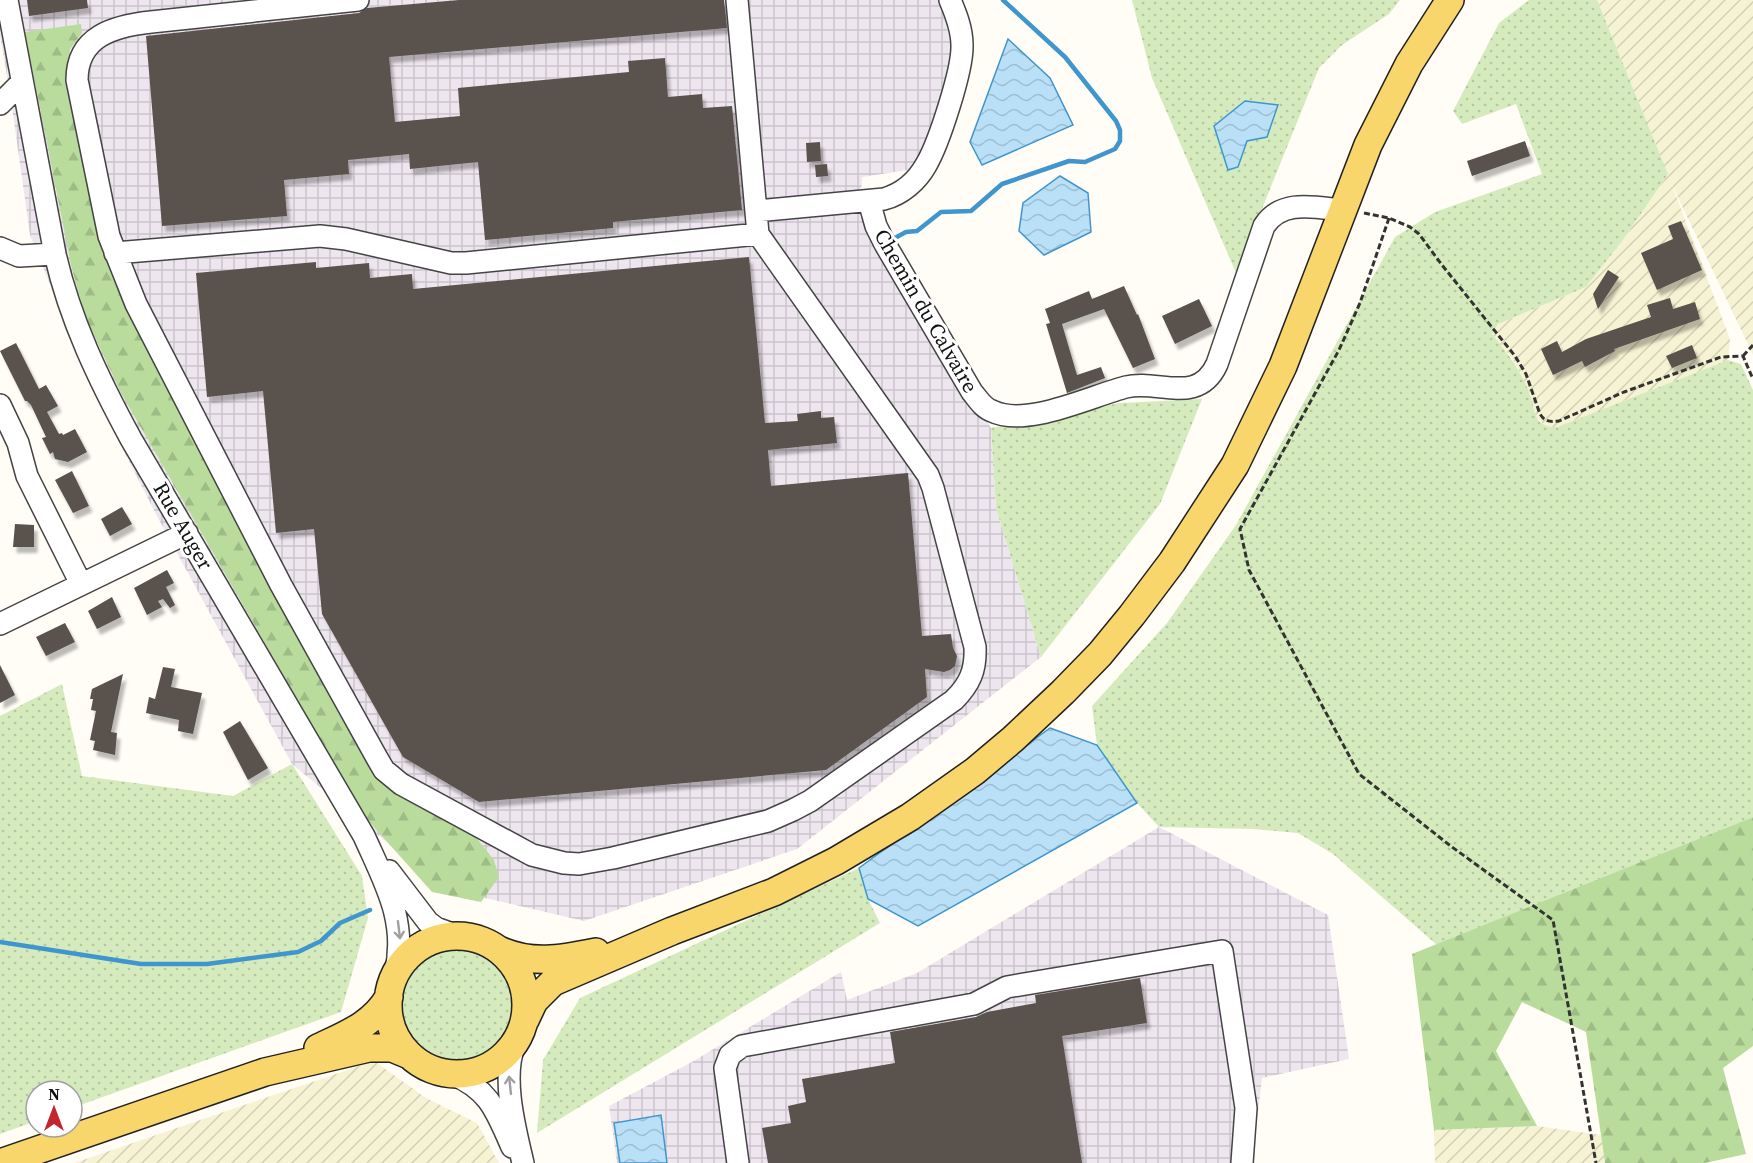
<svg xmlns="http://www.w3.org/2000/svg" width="1753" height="1163" font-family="'Source Serif 4',serif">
	<defs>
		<pattern id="industrial-grid" width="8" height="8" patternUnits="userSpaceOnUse" patternTransform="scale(1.5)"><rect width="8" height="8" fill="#eee6ef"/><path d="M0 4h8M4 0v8" fill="none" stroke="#cbc4cc"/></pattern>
		<pattern id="farmland-furrows" width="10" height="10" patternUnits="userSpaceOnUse" patternTransform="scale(1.5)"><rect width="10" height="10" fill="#f6f3d4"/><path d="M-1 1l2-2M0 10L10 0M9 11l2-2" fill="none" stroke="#d2cfb5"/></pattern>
		<pattern id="grass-dots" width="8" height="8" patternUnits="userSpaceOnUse" patternTransform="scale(1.5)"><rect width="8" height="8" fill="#d5ebbd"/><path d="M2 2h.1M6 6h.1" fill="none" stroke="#b6c8a1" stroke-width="1.8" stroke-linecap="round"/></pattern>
		<pattern id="forest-firs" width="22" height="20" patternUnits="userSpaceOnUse" patternTransform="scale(1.5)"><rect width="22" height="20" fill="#b9dc9c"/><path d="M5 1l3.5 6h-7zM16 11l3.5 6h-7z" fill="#9ebc85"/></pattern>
		<pattern id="water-waves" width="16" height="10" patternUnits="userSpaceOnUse" patternTransform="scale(1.5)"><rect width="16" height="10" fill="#b9e0f7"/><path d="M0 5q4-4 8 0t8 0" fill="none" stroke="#9ebfd3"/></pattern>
		<filter id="shadow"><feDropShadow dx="3.5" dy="6" stdDeviation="1.5" flood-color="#0004"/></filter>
	</defs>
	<rect width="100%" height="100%" fill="#fffdf5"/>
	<path fill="url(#industrial-grid)" d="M0,0H943L957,38L948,79L915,169L862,177L860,216L991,428L996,508L1041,657L797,849L584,921L442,888L292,764L158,518L92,389L30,235L9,86L0,36Z
		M1159,827L1328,915L1349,1059L1262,1078L1252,1163H617L609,1106L692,1062L841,972L847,1000L917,973Z"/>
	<path fill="url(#farmland-furrows)" d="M1597,0H1753V355L1672,185L1730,339L1728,360L1557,427H1551L1544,425L1536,417L1530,395L1522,376L1512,358L1491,334L1498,324L1586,287L1623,240L1668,174Z
		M374,1061L426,1098L477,1123L499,1163H74Z
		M1537,1126L1601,1135L1605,1163H1435L1434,1130Z"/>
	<path fill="url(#grass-dots)" d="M1132,0H1400L1389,14L1342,45L1319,68L1236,273L1152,78Z
		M1529,0H1597L1668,174L1623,240L1586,287L1498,324L1492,334C1507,353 1522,371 1530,395C1533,402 1533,411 1537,418C1541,426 1549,427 1557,427L1728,360L1741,364L1753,390V817L1437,945L1333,854L1298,833L1253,829L1159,827L1137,803L1097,745L1092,706L1167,623L1236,525L1395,237L1435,212L1542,174L1516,104L1462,124L1453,111L1499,23Z
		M1202,399L1160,504L1041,657L996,508L991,428L1120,403Z
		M62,684L82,776L233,796L292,764L362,876L368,918L341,1012L72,1108V1091H36V1121L0,1134V716Z
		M859,868L868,899L880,923L537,1133L543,1060L580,998Z
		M397 1005a59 59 0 1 1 118 0a59 59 0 1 1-118 0Z"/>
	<path fill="url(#forest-firs)" d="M81,24L82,33L70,49L67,76L106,260L359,743L474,835L494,860L499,877L481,902L432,892L365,817L121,393L85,316L71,265L25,32Z
		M1753,817V1046L1723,1068L1746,1154L1705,1163H1605L1586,1032L1522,1002L1496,1051L1537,1126L1434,1130L1412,954Z"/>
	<path fill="url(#water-waves)" stroke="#3f96cf" stroke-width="1.5" d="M1008,39L1050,78L1073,125L982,165L970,142Z
		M1245,101L1278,105L1267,137L1247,141L1238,167L1228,170L1214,126Z
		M1060,176L1088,193L1091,232L1044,255L1019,231L1023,203Z
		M1050,728L1097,745L1137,803L918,926L868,899L859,868Z
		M661,1115L667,1163H620L614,1123Z"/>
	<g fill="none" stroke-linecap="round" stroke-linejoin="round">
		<path stroke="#3f96cf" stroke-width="4.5" d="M893,239L906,232L917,231L941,212L971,211L1002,184L1069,161L1085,162L1115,149L1120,141V130L1116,121L1065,57L1003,0
			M0,942L141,964H207L298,952L321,941L340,923L370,910"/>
	</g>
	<path fill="#5a524d" filter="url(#shadow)" d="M27,0H87L88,8L29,16Z
		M459,0H724L727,28L389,57L395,122L460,116L458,88L629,72L628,61L665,58L668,97L702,94L703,108L732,106L742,210L613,222V228L485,240L478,162L410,169L409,154L348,160L349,174L284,180L287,216L162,226L146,36L359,13L367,8Z
		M1525,141L1530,156L1472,176L1467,161Z
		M820,142L821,161L807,162L806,143Z
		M827,164L828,176L816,177L815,165Z
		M1681,221L1702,270L1657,290L1641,253L1673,239L1668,226Z
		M749,257L765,423L798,421L797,414L821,411V418L834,417L837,443L768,450L771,486L908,473L922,636L951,634L953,648L957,656L955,666L950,670L944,672L925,669L927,697L826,770L479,802L403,757L322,614L314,529L276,533L263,391L207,397L196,273L316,262V268L369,263L370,278L412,274L413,289Z
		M1608,270L1619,277L1598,309L1593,294Z
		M1124,286L1137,315L1138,314L1155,359L1133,368L1104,309L1062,324L1077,375L1101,367L1105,378L1067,393L1046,324L1050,323L1045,309L1089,291L1092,299Z
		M1670,298L1673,309L1695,302L1700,319L1614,349L1615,351L1585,367L1582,361L1553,375L1541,349L1557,341L1562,352L1586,339L1651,317L1647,305Z
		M1199,299L1212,326L1175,344L1162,316Z
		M16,343L39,389L46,385L58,406L47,412L59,434L62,433L63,435L75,429L87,452L68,462L55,459L53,452L50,454L42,438L46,437L31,405L27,401H25L0,351Z
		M1692,345L1697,358L1672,368L1666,356Z
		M72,471L89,506L73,513L55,480Z
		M122,507L132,524L110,536L101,519Z
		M15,524L34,525V547H13Z
		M167,570L174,583L166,587L175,605L170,608L163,599L158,601L162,607L147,615L134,588Z
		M112,597L121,617L97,629L88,611Z
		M65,623L75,642L46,656L36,637Z
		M0,665L15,695L0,703Z
		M163,667L175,669L171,687L202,693L193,734L178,731L179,720L146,713L149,697L155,699Z
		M123,674L111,732L117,733L115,755L93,750L95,741L90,740L96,711L91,710L93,699H90L92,689Z
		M240,721L268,768L248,780L223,732Z
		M1140,978L1147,1023L1062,1036L1082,1163H768L762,1128L791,1123L788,1106L806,1102L802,1079L895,1063L890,1032L976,1017L987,1012L1036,1003L1035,995Z"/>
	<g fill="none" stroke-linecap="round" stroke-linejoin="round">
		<g stroke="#444" stroke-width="24">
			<path id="minor" d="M7,0L55,254C70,320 99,380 131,439L364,836C385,883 408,922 395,974
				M358,0L151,22C114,26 77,36 77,80L109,236L136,304L281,585L377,758L384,770L401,784L532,855L564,863L579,864L613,858L768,821L793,810L810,801L954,700C970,684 976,670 975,647L933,488L928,475L758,234
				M0,104L22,82
				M869,201L876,226L885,244L972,392C978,399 983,408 992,411C1026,428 1091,396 1126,387C1158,379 1198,406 1217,364L1264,226C1281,199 1314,207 1342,210
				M756,211L884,199C902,194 917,181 926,165C939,143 963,69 962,45C962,29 956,14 950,0
				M0,248L19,256L55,254
				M115,253L320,236L346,239L451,263H466L758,234L737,0
				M0,405L18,443L27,476L81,584
				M0,624L187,533
				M389,871L428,922L436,928L458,936
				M515,1044C501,1076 515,1129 523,1163
				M452,1074C490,1090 496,1111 512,1147
				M738,1163L725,1068L730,1055L742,1046L974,1004L1007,987L1222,951L1246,1108L1242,1163"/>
		</g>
		<g stroke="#222" stroke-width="30">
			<path id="major" d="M388 1005a69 69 0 1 1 138 0a69 69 0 1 1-138 0Z
				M499,950C532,965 561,959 596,952
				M525,1020L534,1001L553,982L672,931L774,892L836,861L910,817L975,771L1013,739L1063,692L1100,654L1132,615L1172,562L1235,465L1283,366L1368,145L1409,64L1450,0
				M318,1048C345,1035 373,1025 389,997
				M0,1163L265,1072L369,1048H392L409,1055"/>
		</g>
		<path stroke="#333" stroke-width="3" stroke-dasharray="6 3" stroke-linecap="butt" d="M1364,213L1389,218L1410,227L1419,234L1442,265L1515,356L1526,374L1540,414C1545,422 1550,422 1559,421L1624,392L1721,357L1743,356L1753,379
			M1389,218L1360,303L1339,350L1240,529L1249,570L1359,774L1452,847L1553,920L1596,1163
			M1743,356L1753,345"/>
		<use href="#minor" stroke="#fff" stroke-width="21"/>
		<use href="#major" stroke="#f9d66b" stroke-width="27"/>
	</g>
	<defs><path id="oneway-shaft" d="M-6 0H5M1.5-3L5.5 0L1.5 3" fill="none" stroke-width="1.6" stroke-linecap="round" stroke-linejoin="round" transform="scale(1.5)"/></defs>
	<g stroke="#a0a0a0">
		<use href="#oneway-shaft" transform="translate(399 930) rotate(83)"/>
		<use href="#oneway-shaft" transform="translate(510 1085) rotate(-96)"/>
	</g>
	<g text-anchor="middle" stroke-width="6" stroke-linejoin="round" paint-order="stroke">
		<g font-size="21" fill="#111" stroke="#fff">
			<text transform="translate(926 311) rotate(60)" y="7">Chemin du Calvaire</text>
			<text transform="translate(183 526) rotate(60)" y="7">Rue Auger</text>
		</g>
	</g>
	<g transform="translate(54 1109)"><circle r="28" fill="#ffffff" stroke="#a0a0a0" stroke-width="1.5"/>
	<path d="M0-4.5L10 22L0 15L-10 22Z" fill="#c4262e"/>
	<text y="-9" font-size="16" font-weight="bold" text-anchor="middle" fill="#111111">N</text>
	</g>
</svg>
